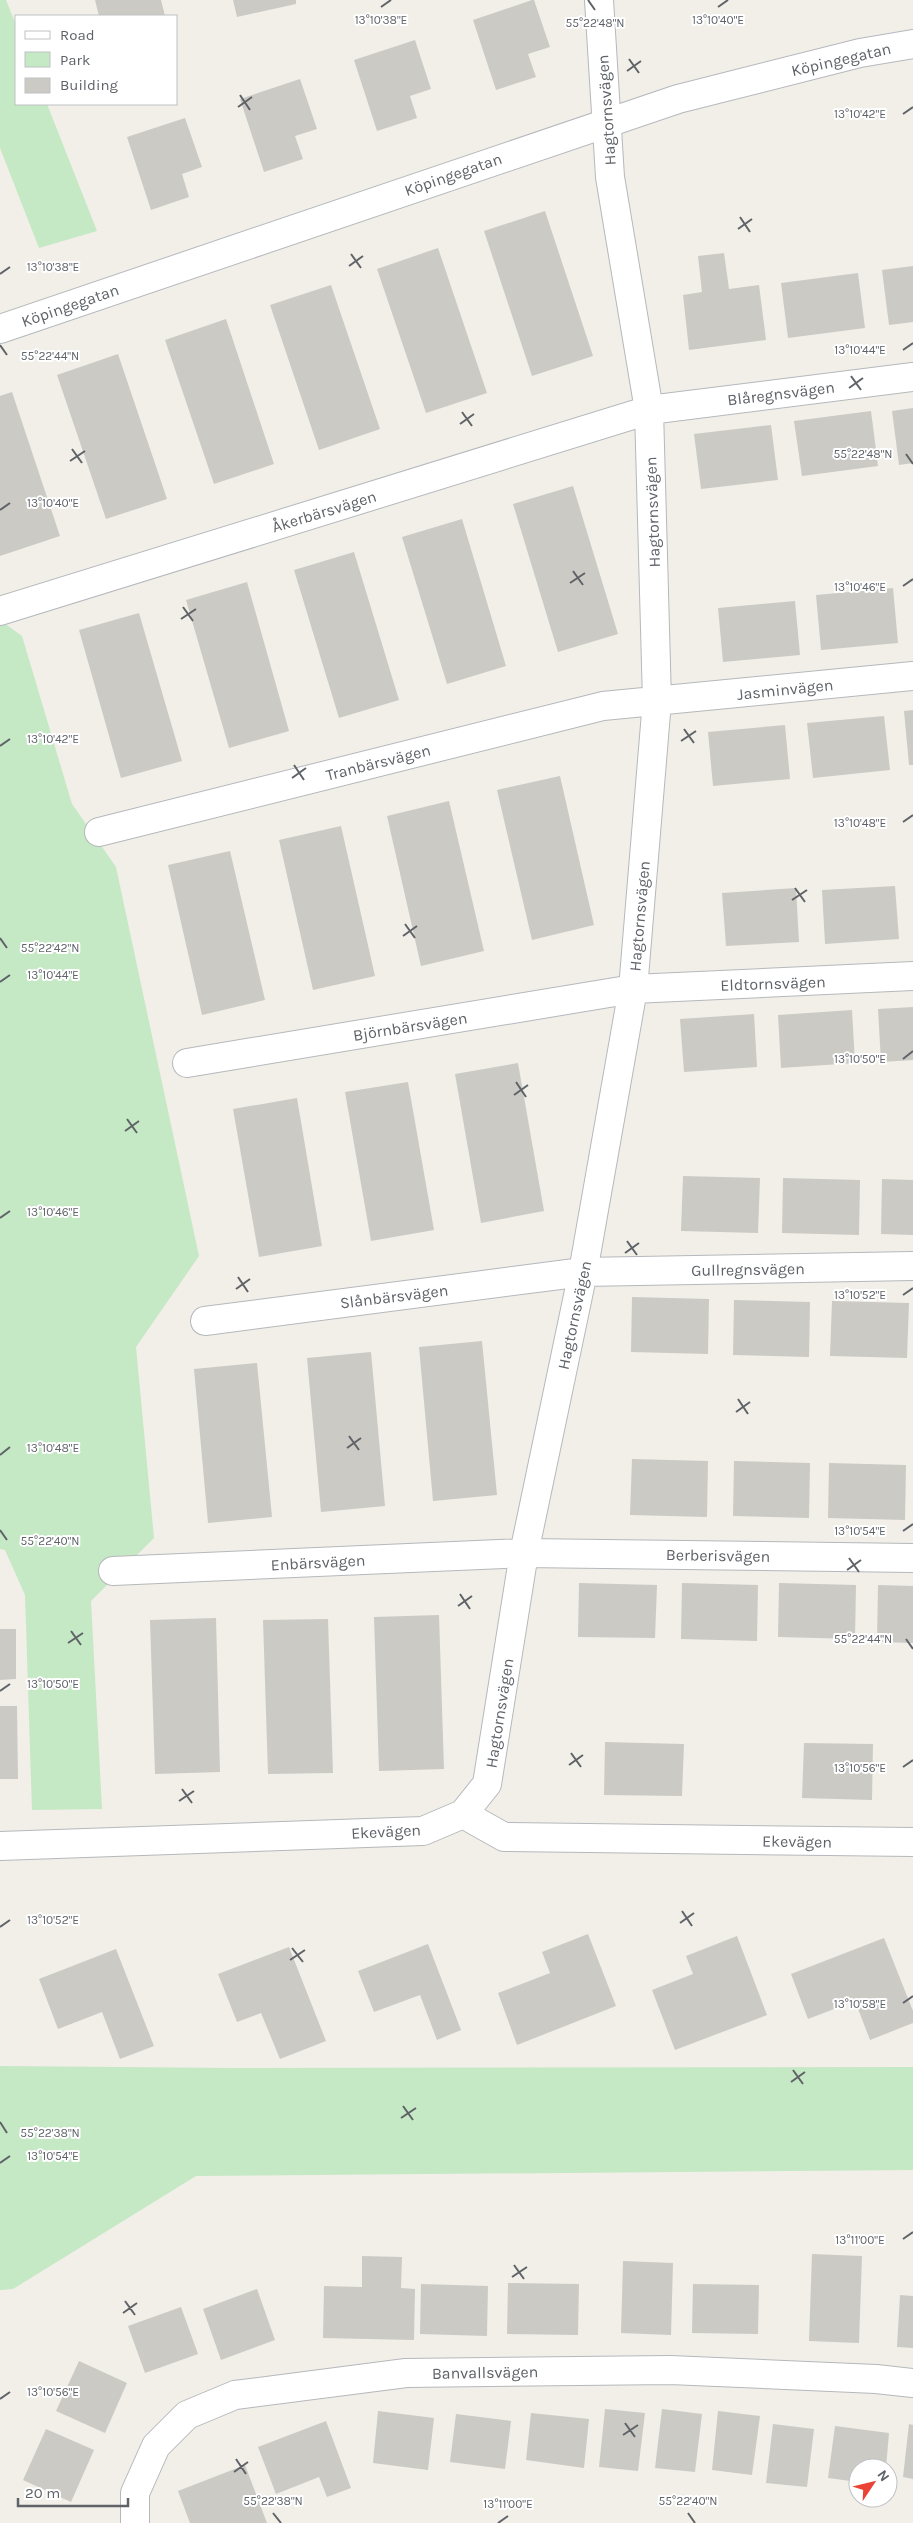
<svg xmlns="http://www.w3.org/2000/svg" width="913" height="2523" font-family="Karla,sans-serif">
	<rect width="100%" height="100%" fill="#f1efe8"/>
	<path fill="#c5e8c5" d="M0,0H6L16,25V104H47L97,231L39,248L0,148Z
		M0,620L22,636L72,804L116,867L199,1256L136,1347L154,1538L91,1601L102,1809L32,1810L25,1595L5,1550L0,1549Z
		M0,2066L232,2068L913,2067V2170L196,2176L13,2289L0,2290Z"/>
	<path fill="#cccac5" d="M95,0H161L165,16H99Z
		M233,0H296V4L237,17Z
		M532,0H534L550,47L528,54L536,77L496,90L473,20Z
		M415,40L431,89L410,96L417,118L377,131L354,60Z
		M300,79L317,129L295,136L303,159L264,172L240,99Z
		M185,118L202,167L182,174L189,197L151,210L127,137Z
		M545,211L593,356L532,376L484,231Z
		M438,248L487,393L426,413L377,269Z
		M724,253L729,289L759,285L766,340L689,350L683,295L702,292L698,256Z
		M913,266V322L889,325L882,270Z
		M858,273L865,328L788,338L781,283Z
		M331,285L380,429L319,450L270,305Z
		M226,319L274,464L214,484L165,340Z
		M118,354L167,499L106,519L57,375Z
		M12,392L60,536L0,556V396Z
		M913,408V463L899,465L892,411Z
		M871,411L878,466L802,476L794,421Z
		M771,425L778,480L701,489L694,434Z
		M573,486L618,634L558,652L513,504Z
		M462,519L506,666L447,684L402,537Z
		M354,552L399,700L339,718L294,570Z
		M247,582L289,731L229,748L186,600Z
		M893,588L898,643L821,650L816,595Z
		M795,601L800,655L723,662L718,608Z
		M139,613L182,761L121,778L79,630Z
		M913,710V765H909L904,711Z
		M884,716L890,770L813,778L807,723Z
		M785,725L790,779L713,786L708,732Z
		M560,776L594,925L532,940L497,790Z
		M449,801L484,951L421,966L387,816Z
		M341,826L375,976L313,990L279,840Z
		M230,851L265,1000L202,1015L168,865Z
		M895,886L899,939L825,944L822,890Z
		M796,888L799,942L726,946L722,893Z
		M913,1007V1060L881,1062L878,1009Z
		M852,1010L855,1063L781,1068L778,1015Z
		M754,1014L757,1067L684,1072L680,1019Z
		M518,1063L544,1211L481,1223L455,1074Z
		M408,1082L434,1230L371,1241L345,1092Z
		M297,1098L322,1246L259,1257L233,1109Z
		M683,1176L760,1178L758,1233L681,1231Z
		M783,1178L860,1180L859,1235L782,1233Z
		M882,1179L913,1180V1235L881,1234Z
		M632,1297L709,1299L708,1354L631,1352Z
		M734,1300L810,1302L809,1357L733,1355Z
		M832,1301L909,1303L907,1358L830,1356Z
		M482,1341L497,1495L433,1501L419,1347Z
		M371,1352L385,1506L321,1512L307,1358Z
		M257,1363L272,1517L208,1523L194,1369Z
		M632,1459L708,1461L707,1517L630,1515Z
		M734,1461L810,1463L809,1518L733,1516Z
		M829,1463L906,1465L905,1520L828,1518Z
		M579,1583L657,1585L655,1638L578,1637Z
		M682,1583L758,1585L757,1641L681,1639Z
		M779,1583L856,1585L855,1639L778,1637Z
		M878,1585L913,1586V1643L877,1642Z
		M439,1615L444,1769L379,1771L374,1617Z
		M216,1618L220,1772L155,1774L150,1620Z
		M328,1619L333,1773L268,1774L263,1620Z
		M0,1629H16V1679L0,1680Z
		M0,1706H17L18,1779H0Z
		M605,1742L684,1744L682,1796L604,1795Z
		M804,1743L873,1744L872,1800L802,1798Z
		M588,1934L616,2006L517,2045L498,1993L550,1973L542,1952Z
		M737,1936L767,2015L675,2050L652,1990L693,1974L686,1956Z
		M884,1938L913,2011V2023L870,2040L855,2001L808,2019L791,1974Z
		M428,1944L461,2030L437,2040L420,1995L374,2012L358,1971Z
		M289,1947L326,2041L280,2059L261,2013L237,2022L218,1974Z
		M116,1949L154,2046L120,2059L102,2012L58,2029L39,1979Z
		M812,2254L862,2256L859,2343L809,2341Z
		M362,2256L402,2257L401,2288L415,2289L414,2340L323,2338L324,2286L362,2287Z
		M623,2261L673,2263L671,2335L621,2333Z
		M508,2283L579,2284L578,2335L507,2334Z
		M421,2284L488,2286L487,2336L420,2334Z
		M693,2284L759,2285L758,2334L692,2333Z
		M257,2289L275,2340L221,2360L203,2309Z
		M900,2295L913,2296V2348L897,2347Z
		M181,2307L198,2354L145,2373L128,2326Z
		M79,2361L127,2383L105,2433L56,2411Z
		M605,2409L645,2413L638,2471L599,2467Z
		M662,2409L702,2414L695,2472L655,2468Z
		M378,2411L434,2418L428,2470L373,2463Z
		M718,2411L760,2416L752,2475L712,2470Z
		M531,2413L589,2419L584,2468L526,2460Z
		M456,2414L511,2421L505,2469L450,2462Z
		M326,2421L351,2488L327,2497L319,2477L276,2494L258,2447Z
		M773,2424L814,2429L807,2487L766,2483Z
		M909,2424L913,2425V2479L903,2477Z
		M835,2426L889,2433L886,2468H858V2482L828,2478Z
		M46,2429L94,2450L71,2502L23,2480Z
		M245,2465L267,2523H190L178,2491Z"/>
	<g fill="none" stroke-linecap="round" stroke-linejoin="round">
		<g stroke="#b5b8bc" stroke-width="30">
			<path id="minor" d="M0,611L649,410L913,377
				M99,832L603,706L913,676
				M187,1063L633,989L913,976
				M205,1321L583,1272L913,1266
				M113,1571L524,1553L913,1558
				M463,1814L487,1784L524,1553L583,1272L633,989L657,701L649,410L610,177L599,0
				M0,1846L423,1831L463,1814L504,1837L913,1842
				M135,2523V2493L156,2446L187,2415L235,2395L406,2373L670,2370L876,2379L913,2383"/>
		</g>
		<g stroke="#b5b8bc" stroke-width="30">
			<path id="tertiary" d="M0,329L678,99L860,53L913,44"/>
		</g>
		<use href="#minor" stroke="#fff" stroke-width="28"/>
		<use href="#tertiary" stroke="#fff" stroke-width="28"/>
	</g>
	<path fill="none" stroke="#5f6368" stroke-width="2" d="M588,0L595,10M381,7L391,0M718,7L728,0M629,59L639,73M627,71L641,61M240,95L250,110M238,107L252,97M903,114L913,107M740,217L750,232M738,229L752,219M351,254L361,268M349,266L363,256M0,274L10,267M0,345L7,355M903,350L913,343M851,376L861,390M849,388L863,378M462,412L472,426M460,424L474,414M72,449L82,463M906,454L913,464M70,461L85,451M0,510L10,503M573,571L583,585M570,583L585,573M903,586L913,579M183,607L193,621M181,619L196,609M684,729L694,743M681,741L696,731M0,746L10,739M294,765L304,780M292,778L306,768M903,822L913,815M795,888L805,902M792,900L807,890M405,924L415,938M403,936L417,926M0,938L7,948M0,982L10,975M903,1059L913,1051M516,1082L526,1097M514,1095L528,1085M127,1119L137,1133M125,1131L139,1121M0,1218L10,1211M627,1241L637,1255M625,1253L639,1243M238,1277L248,1292M236,1289L250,1279M903,1295L913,1288M738,1399L748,1414M736,1412L750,1402M349,1436L359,1450M347,1448L361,1438M0,1455L10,1447M0,1530L7,1540M903,1531L913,1524M849,1558L859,1572M847,1570L861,1560M460,1594L470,1609M458,1606L472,1596M71,1631L81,1645M906,1639L913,1649M68,1643L83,1633M0,1691L10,1684M571,1753L581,1767M569,1765L583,1755M903,1767L913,1760M182,1789L192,1803M179,1801L194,1791M682,1911L692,1926M680,1923L694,1913M0,1927L10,1920M292,1948L303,1962M290,1960L305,1950M903,2003L913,1996M793,2070L803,2084M791,2082L805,2072M403,2106L413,2120M401,2118L416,2108M0,2122L7,2133M0,2163L10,2156M903,2239L913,2232M514,2265L524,2279M512,2277L527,2267M125,2301L135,2315M123,2313L137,2303M0,2399L10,2392M625,2423L635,2437M623,2435L638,2425M236,2459L246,2474M234,2472L248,2462M273,2513L281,2523M688,2513L695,2523M498,2523L508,2516"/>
	<g text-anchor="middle" stroke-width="4" stroke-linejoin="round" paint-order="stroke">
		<g font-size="16" fill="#5f6368" stroke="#fff">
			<text transform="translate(841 59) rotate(-13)" y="6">Köpingegatan</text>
			<text transform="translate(606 110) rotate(-94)" y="6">Hagtornsvägen</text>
			<text transform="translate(453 174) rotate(-19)" y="6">Köpingegatan</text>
			<text transform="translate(70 305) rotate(-19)" y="6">Köpingegatan</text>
			<text transform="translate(781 393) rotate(-7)" y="6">Blåregnsvägen</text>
			<text transform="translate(324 511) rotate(-17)" y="6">Åkerbärsvägen</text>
			<text transform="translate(652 512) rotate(-92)" y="6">Hagtornsvägen</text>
			<text transform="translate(785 689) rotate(-6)" y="6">Jasminvägen</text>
			<text transform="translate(378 762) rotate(-14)" y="6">Tranbärsvägen</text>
			<text transform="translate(639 916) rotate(-85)" y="6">Hagtornsvägen</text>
			<text transform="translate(773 983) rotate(-2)" y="6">Eldtornsvägen</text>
			<text transform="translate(410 1026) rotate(-9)" y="6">Björnbärsvägen</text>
			<text transform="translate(748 1269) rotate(-1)" y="6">Gullregnsvägen</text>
			<text transform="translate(394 1296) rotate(-7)" y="6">Slånbärsvägen</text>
			<text transform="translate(574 1315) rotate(-78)" y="6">Hagtornsvägen</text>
			<text transform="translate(718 1555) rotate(1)" y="6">Berberisvägen</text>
			<text transform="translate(318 1562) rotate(-3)" y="6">Enbärsvägen</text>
			<text transform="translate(499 1713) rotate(-81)" y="6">Hagtornsvägen</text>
			<text transform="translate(386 1831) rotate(-3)" y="6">Ekevägen</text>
			<text transform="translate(797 1841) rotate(1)" y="6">Ekevägen</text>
			<text transform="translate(485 2372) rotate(-1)" y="6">Banvallsvägen</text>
		</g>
	</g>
	<g font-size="12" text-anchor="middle" fill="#5f6368" stroke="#fff" stroke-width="4" stroke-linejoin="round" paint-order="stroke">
		<text x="381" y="24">13°10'38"E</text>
		<text x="718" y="24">13°10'40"E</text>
		<text x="595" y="27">55°22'48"N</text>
		<text x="860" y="118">13°10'42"E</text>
		<text x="53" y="271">13°10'38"E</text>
		<text x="860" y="354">13°10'44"E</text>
		<text x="50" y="360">55°22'44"N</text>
		<text x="863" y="458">55°22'48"N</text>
		<text x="53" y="507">13°10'40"E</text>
		<text x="860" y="591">13°10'46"E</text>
		<text x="53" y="743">13°10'42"E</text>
		<text x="860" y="827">13°10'48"E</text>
		<text x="50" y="952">55°22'42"N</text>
		<text x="53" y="979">13°10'44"E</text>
		<text x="860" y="1063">13°10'50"E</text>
		<text x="53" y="1216">13°10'46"E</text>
		<text x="860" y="1299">13°10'52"E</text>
		<text x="53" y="1452">13°10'48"E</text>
		<text x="860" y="1535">13°10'54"E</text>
		<text x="50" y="1545">55°22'40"N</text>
		<text x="863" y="1643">55°22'44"N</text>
		<text x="53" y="1688">13°10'50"E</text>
		<text x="860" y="1772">13°10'56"E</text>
		<text x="53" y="1924">13°10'52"E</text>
		<text x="860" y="2008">13°10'58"E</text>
		<text x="50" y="2137">55°22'38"N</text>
		<text x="53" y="2160">13°10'54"E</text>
		<text x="860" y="2244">13°11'00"E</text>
		<text x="53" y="2396">13°10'56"E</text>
		<text x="273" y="2505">55°22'38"N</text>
		<text x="688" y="2505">55°22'40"N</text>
		<text x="508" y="2508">13°11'00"E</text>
	</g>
	<rect x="15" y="15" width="162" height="90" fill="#ffffff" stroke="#bfc1c3"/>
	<rect x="25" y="31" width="25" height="8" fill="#ffffff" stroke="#bfc1c3"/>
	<text x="60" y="40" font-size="15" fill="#5f6368">Road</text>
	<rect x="25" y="52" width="25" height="15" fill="#c5e8c5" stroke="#bfc1c3"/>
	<text x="60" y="65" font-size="15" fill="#5f6368">Park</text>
	<rect x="25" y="78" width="25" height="15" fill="#cccac5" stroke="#bfc1c3"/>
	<text x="60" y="90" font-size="15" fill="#5f6368">Building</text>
	<g transform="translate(873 2483) rotate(55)"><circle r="24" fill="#ffffff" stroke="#bfc1c3"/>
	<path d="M0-4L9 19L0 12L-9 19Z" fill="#ea4335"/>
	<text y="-8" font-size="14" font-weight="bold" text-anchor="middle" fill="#5f6368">N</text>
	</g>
	<path d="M18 2498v8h110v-8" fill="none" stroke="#5f6368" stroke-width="2.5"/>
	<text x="25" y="2498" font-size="15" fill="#5f6368" stroke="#ffffff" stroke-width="4" paint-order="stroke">20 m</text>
</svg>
